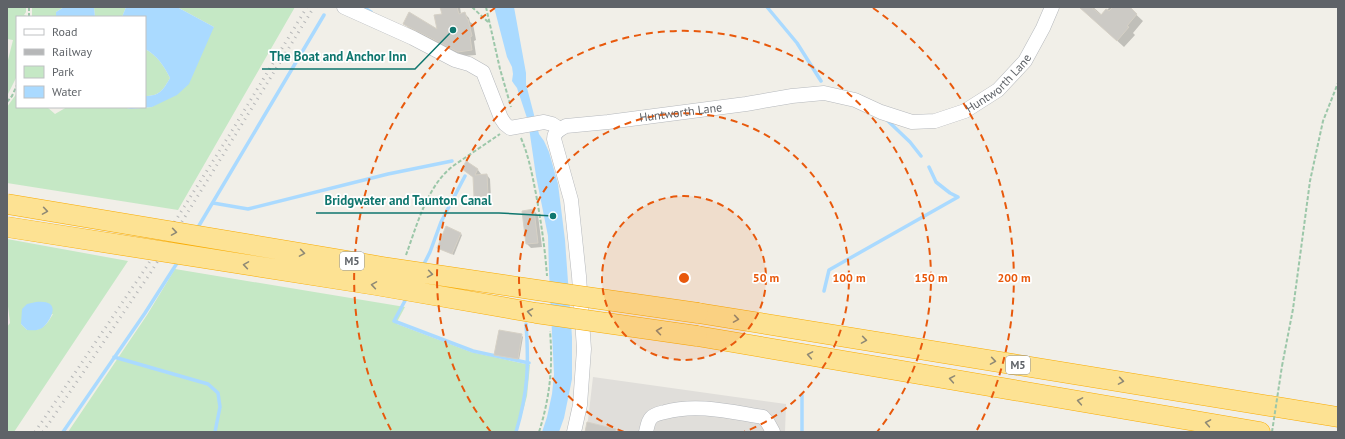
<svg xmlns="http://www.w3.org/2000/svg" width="1345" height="439" font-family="'PT Sans',sans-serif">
	<rect width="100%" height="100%" fill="#f1efe8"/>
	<path fill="#e0deda" d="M593,377L786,404L785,432H585L588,420Z"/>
	<path fill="#c5e8c5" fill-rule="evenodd" d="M7,7H26V12L24,15L27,16L17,17V76L7,96V64L13,40L7,39Z
		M32,7H64L56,12V17H32Z
		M94,7H126L122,17H95Z
		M177,7H295L178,210L7,183V107L17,93V107H47L55,114L67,107H122L131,109L152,107L214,27Z
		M145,49C157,55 164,66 170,78C163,90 160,96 145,96Z
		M7,239L128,261L14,432H7V327L10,323L7,298ZM53,314C46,326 42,331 27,330L21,324Z
		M175,269L405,307L398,320L397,324L471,352L530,365L527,396L517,432H68L147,315Z"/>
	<path fill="#aadaff" d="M64,7H94L95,17H56V12Z
		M126,7H177L214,27L189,84L177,95L152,107L131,109L122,107H145V96C160,96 163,90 170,78C164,66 157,55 145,49V17H122Z
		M494,7H514L526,73V84L539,134L544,141L549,152L558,184L565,240L572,337V379L564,418L559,432H542L547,417L552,394L554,374L549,272L548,236L536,176L528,121L517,88L514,84L512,81L513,74L512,67L507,57Z
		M36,302C54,300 57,309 47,323C45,325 43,328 40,329C36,331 31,330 27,330L21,324L22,309L27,304Z"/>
	<path fill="#0003" d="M442,7H460L461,14H465L469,18L470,22L473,24L476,40L474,41L476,55L463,56L409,28L404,24L438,31L443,14Z
		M1083,7H1093L1102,15L1110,7H1128L1143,21L1133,33L1135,35L1124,47L1089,15Z
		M467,163L478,170L481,174L480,176L487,175L490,179L491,199L479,200L475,196L474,178L463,169Z
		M533,210L538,215L542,247L531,248L527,244Z
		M460,233L462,235L454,255L438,248Z
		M521,335L523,337L519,360L498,356L496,354Z"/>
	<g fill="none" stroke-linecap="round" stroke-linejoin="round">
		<path stroke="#aadaff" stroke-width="3.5" d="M363,7L371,12
			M767,7L797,43L821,81
			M888,121L910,142L921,156
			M213,203L248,209L388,174L452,161
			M197,229L324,15
			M423,266L430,252L441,222L465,176
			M824,291L829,270L958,197L950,193L936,182L929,167
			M407,297L394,321L473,351L529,363
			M114,357L208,384L218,393L220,407L215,432
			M63,432L145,313L179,260
			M516,432C528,392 529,365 526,324
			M802,432V395"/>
	</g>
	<path fill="#cccac5" stroke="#d6d1c6" d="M440,7H457L459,14L465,12L467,19H468L472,36L470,37L472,50L458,52L403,24L409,12L437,29L434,15L442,14Z
		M1079,7H1091L1101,15L1106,9L1109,11L1113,7H1130L1137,14L1127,26L1129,27L1117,41Z
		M466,161L478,169L475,175L487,174L488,196L474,197L473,177L462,169Z
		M534,209L538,243L526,244L522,211Z
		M446,226L461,233L452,254L437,248Z
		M499,330L522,334L518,359L494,355Z
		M587,422L616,429L615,432H585Z"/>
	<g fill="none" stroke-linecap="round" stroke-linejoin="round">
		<g stroke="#b5b8bc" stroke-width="15">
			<g id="minor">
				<path d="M344,7L413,38L455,60L469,64L483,72L501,118L505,124L510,128L544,122L552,124L560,129"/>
				<path id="s1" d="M574,432L580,405L584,349L579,276L571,200L554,139C554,132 560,129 566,126L608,122L746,104L792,96L824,93L855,100L881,112L912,122L935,121L965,111L998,90L1025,61L1043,28L1052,7"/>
				<path d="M646,432C647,428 648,421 651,418C654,414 661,413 665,412C697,403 731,412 763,417L768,423L773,432"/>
			</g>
		</g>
		<g stroke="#f9ab00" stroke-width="21">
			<path id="highway" d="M698,313L1338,417
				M697,336L1260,432"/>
		</g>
		<path stroke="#9cc7a9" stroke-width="2" stroke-dasharray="4 2" stroke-linecap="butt" d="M29,7V17
			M472,7L489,23
			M486,7L500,69L511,107
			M7,102L12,96L17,85
			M521,138C529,157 532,174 536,194C541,222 545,248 547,276
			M406,255C417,225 427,186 453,166L500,134
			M1282,366L1293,309L1310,181L1323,121L1338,83
			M539,432C550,397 553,367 550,331"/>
		<use href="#minor" stroke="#fff" stroke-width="14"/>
		<use href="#highway" stroke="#fde293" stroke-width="20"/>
		<path stroke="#b6b7b8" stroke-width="3" stroke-dasharray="1 5" stroke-linecap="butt" d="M35,432L145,269L230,134L307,7
			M43,432L151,272L314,7"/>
		<g stroke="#f9ab00" stroke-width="21" stroke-linecap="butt">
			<path id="highway-bridge" d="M7,204L383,267L537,290L698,313
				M7,227L376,285L536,313L697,336"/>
		</g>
		<path stroke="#9cc7a9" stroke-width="2" stroke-dasharray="4 2" stroke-linecap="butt" d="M1272,432L1282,366"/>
		<use href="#highway-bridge" stroke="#fde293" stroke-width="20"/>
	</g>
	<defs><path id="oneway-chevron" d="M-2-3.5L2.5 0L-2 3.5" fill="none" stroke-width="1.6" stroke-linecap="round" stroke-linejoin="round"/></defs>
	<g stroke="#8e8975">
		<use href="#oneway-chevron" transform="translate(45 211) rotate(9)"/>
		<use href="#oneway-chevron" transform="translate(174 232) rotate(9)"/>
		<use href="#oneway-chevron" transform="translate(302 253) rotate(9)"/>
		<use href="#oneway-chevron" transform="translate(246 265) rotate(-171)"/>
		<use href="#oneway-chevron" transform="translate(430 274) rotate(9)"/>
		<use href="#oneway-chevron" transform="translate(374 285) rotate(-171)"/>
		<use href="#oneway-chevron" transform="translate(530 312) rotate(-170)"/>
		<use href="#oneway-chevron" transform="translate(736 319) rotate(9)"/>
		<use href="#oneway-chevron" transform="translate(659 331) rotate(-172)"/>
		<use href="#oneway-chevron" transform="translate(864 340) rotate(9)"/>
		<use href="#oneway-chevron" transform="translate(810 355) rotate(-170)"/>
		<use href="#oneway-chevron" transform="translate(993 361) rotate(9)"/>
		<use href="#oneway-chevron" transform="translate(952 379) rotate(-170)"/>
		<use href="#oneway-chevron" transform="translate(1121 381) rotate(9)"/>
		<use href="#oneway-chevron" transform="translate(1080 401) rotate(-170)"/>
		<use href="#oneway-chevron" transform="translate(1208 423) rotate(-170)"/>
	</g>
	<circle cx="684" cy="278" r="82" fill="#e8590c" fill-opacity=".12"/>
	<g fill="none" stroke="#e8590c" stroke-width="2" stroke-dasharray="7 5">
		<circle cx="684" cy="278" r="82"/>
		<path d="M624 432A165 165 0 1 1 744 432"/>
		<path d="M491 432A247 247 0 1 1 877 432"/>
		<path d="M391 430A330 330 0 0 1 495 8M873 8A330 330 0 0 1 977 430"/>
	</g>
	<g text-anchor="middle" stroke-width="3.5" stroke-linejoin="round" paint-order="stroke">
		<g fill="#fff" stroke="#8f9295" stroke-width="1">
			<rect x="340" y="252" width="24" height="18" rx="3"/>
			<rect x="1006" y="356" width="24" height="18" rx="3"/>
		</g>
		<g font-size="11" font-weight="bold" fill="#5f6368">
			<text x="352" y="265">M5</text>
			<text x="1018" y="369">M5</text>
		</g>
		<g font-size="12" fill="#5f6368" stroke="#fff">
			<text dy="4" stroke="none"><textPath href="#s1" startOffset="767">Huntworth Lane</textPath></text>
			<text dy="4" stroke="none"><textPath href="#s1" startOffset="431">Huntworth Lane</textPath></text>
		</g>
	</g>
	<circle cx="684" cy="278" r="6" fill="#e8590c" stroke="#fff" stroke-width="2"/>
	<g font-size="12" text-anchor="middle" font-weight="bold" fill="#e8590c" stroke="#fff" stroke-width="3.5" stroke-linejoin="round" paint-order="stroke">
		<text x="766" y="282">50 m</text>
		<text x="849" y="282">100 m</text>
		<text x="931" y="282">150 m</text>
		<text x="1014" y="282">200 m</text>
	</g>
	<path fill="none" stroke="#0f766e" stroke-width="1.5" d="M453 30L415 69H262M553 216L499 213H316"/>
	<g fill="#0f766e" stroke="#fff" stroke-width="1.5">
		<circle cx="453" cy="30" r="4"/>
		<circle cx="553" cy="216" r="4"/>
	</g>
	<g font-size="13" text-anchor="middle" font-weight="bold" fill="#0f766e" stroke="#fff" stroke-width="3.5" stroke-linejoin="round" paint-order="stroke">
		<text x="338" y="61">The Boat and Anchor Inn</text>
		<text x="408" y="205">Bridgwater and Taunton Canal</text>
	</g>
	<rect width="1345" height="439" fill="none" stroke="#5f6368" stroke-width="16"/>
	<rect x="16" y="16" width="130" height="92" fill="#ffffff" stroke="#bfc1c3"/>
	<rect x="24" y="29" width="20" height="6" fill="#ffffff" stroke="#bfc1c3"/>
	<text x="52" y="36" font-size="12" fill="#5f6368">Road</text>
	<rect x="24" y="49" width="20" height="6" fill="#b6b7b8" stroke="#bfc1c3"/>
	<text x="52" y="56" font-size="12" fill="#5f6368">Railway</text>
	<rect x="24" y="66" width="20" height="12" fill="#c5e8c5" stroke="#bfc1c3"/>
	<text x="52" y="76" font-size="12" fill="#5f6368">Park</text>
	<rect x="24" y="86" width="20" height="12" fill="#aadaff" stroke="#bfc1c3"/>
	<text x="52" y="96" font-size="12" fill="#5f6368">Water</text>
</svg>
